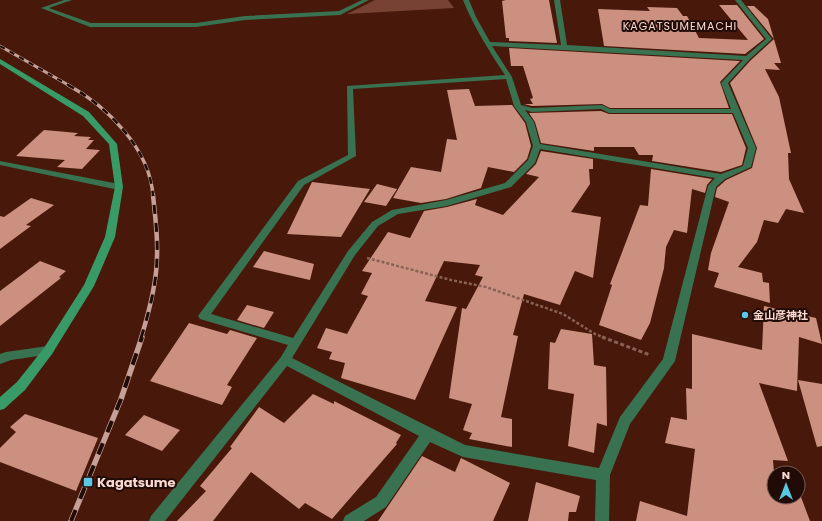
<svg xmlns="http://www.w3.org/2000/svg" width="822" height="521" font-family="Poppins,'Noto Sans JP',sans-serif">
	<rect width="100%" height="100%" fill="#48190b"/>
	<path fill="#774234" d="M375,0H448L454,8L347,14Z"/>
	<path fill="#cb907f" d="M506,0H549L557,43L509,41V38H506L502,1Z
		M719,5H737L764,39L745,54L604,46L598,9L650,11L647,7L677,8L683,16H687L699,38L748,40Z
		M747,6H754L768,19L781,63H774L780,70L765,69L779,97L791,153H788L789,179L804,213L786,209L778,223L764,220L757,242L738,267L762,273L763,282L769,283L770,303L714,287L719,273L708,270L711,253L729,202L715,197L717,188L726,180L752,168L757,148L730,83L751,60L774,39Z
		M509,48L740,61L720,82L729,108H610L602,104L532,106L524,104H533L530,99L533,98L523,66H511Z
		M469,89L475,106L512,105L525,123L531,146L527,159L514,172L488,167L481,188L446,199L421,203L393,198L411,167L441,172L447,139L457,140L447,90Z
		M601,111L609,114H732L746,148L742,165L721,172L652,161L653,155H639L634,147H594V151L541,143L535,122L529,113Z
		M44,130L78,133L74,136L91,137L88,140H94L86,149L100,150L82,169L57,167L65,160L16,156Z
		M541,151L593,159V169H589L590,184L571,212L601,217L593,278L575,271L560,305L524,294L513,335L518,336L501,417L512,419V447L469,439L472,433L463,430L472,404L449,398L462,308L466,309L483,277L475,275L480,265L444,261L425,301L457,307L415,400L341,378L345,363L329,359L332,352L317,348L326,328L347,334L368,296L361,294L372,273L362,271L388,232L410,238L424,211L447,207L477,199L475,205L503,215L539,177L526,174L536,164Z
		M651,169L712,179L707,185L705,193L692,189L687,233L674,230L666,247L664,268L650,323L641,340L599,325L612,285L610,284L640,205L648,206Z
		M312,182L370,189L341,237L287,234Z
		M377,184L397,189L386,206L364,202Z
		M31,198L54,205L26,225L31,226L0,249V216L4,217Z
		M264,251L314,264L310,280L253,267Z
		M40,261L66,271L59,277L61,278L0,326V291Z
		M247,305L274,312L264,328L237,320Z
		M764,306L816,318L822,344L799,337L797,391L759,383L788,461L773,460L774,473V497H801L810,521H636L640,501L687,516L695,449L665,443L671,417L687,420L686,388L692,389V334L762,350Z
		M189,323L227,334L230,330L257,338L227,385L232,387L222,405L150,381Z
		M561,329L592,334L594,365L606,367L607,426L597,423L594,453L568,446L574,394L548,389L550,342L555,343Z
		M798,380L822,384V446L817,447Z
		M313,394L334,404V401L401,435L396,443L397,444L332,519L305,503L299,509L251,472L213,521H177L206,491L200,486L232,448L230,447L259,407L284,423Z
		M25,414L98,438L76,491L0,462V448L16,432L10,427Z
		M144,415L180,430L162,451L125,435Z
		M422,456L455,472L461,458L510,483L493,521H378Z
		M536,482L580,496L576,512H569L568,521H528Z"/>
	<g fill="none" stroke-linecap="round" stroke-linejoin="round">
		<path stroke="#8a6155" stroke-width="2.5" stroke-dasharray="3 2" stroke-linecap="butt" d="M367,258L451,280L486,287L563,314L595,334L605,338"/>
		<path stroke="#8a6155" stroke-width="3" stroke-dasharray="4 2.5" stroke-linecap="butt" d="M602,337L650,355"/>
		<path fill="#397251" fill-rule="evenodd" d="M64,0H72L49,8L91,23H196L245,16L339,11L362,0H369L340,15L245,20L196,27H90L41,8Z
			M463,0H469L476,17L490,42L561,45L554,0H560L567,45L746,56L766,39L735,0H741L772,39L750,59L728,83L756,148L751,167L725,179L716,187L675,361L630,424L610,475L609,521H595L596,480L463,457L430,442L386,507L364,521H343L345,516L376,497L419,436L287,366L165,521H149L151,516L281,357L288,345L200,319L198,316L298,181L348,155L347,86L505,75C489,51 474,27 463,0ZM492,46L743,60L721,83L731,109H610L602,105L532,108L521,105L512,77ZM506,79L514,106L526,122L533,146L528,160L505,183L446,200L392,210L372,222L348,251L293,338L211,314L304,185L356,156L353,89ZM601,109L609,113H733L748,148L743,166L721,174L540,144L534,122L525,110L532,112ZM540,149L715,178L708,186L663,359L620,417L599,468L465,445L292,358L355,255L378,226L398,214L447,206L511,187L535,163Z
			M0,161L119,184L123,187L119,190L0,165Z
			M48,346L52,348L54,351L52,354L11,360L0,364V354L6,352Z"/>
		<path fill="#389a66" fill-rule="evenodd" d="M0,59L89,112L117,144L123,187L115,237L94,286L52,354L25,390L4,409L0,410V397L17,382L44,348L84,285L105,237L115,187L109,144L83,116L0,64Z"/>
		<g stroke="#c5a096" stroke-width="3">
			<path id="rail-far3" d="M0,46L70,86"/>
		</g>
		<g stroke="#c5a096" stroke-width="3.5">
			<path id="rail-far2" d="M68,85C107,106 150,149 153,196"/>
		</g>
		<g stroke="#c5a096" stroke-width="4.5">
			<path id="rail-far1" d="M141,338C149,312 157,283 157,256C158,236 155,215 153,195"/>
		</g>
		<g stroke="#c5a096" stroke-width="5.5">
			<path id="rail" d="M71,521L121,399L142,337"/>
		</g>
		<use href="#rail-far3" stroke="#200b06" stroke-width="2" stroke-dasharray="5.5" stroke-linecap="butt"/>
		<use href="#rail-far2" stroke="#200b06" stroke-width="2.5" stroke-dasharray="7" stroke-linecap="butt"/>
		<use href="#rail-far1" stroke="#200b06" stroke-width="3" stroke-dasharray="9" stroke-linecap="butt"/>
		<use href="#rail" stroke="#200b06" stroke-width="4" stroke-dasharray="12" stroke-linecap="butt"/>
	</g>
	<g fill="#58c8e4" stroke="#200b06" stroke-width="1.5">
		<circle cx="745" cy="315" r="4"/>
		<rect x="83" y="477" width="10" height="10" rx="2"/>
	</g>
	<g text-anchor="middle" stroke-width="4" stroke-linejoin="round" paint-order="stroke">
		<g font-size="11" letter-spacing="1" fill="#f9d9d0" stroke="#200b06">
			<text x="680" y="30">KAGATSUMEMACHI</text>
		</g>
		<g font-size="11" font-weight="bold" fill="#f9d9d0" stroke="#200b06" text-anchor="start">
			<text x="753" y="319">金山彦神社</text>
		</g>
		<g font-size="13" font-weight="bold" fill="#f9d9d0" stroke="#200b06" text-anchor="start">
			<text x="97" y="487">Kagatsume</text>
		</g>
	</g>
	<g transform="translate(786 485)"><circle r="19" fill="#200b06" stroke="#775d57"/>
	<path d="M0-3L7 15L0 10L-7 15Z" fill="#58c8e4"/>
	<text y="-6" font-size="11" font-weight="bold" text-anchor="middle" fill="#f9d9d0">N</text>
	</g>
</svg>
